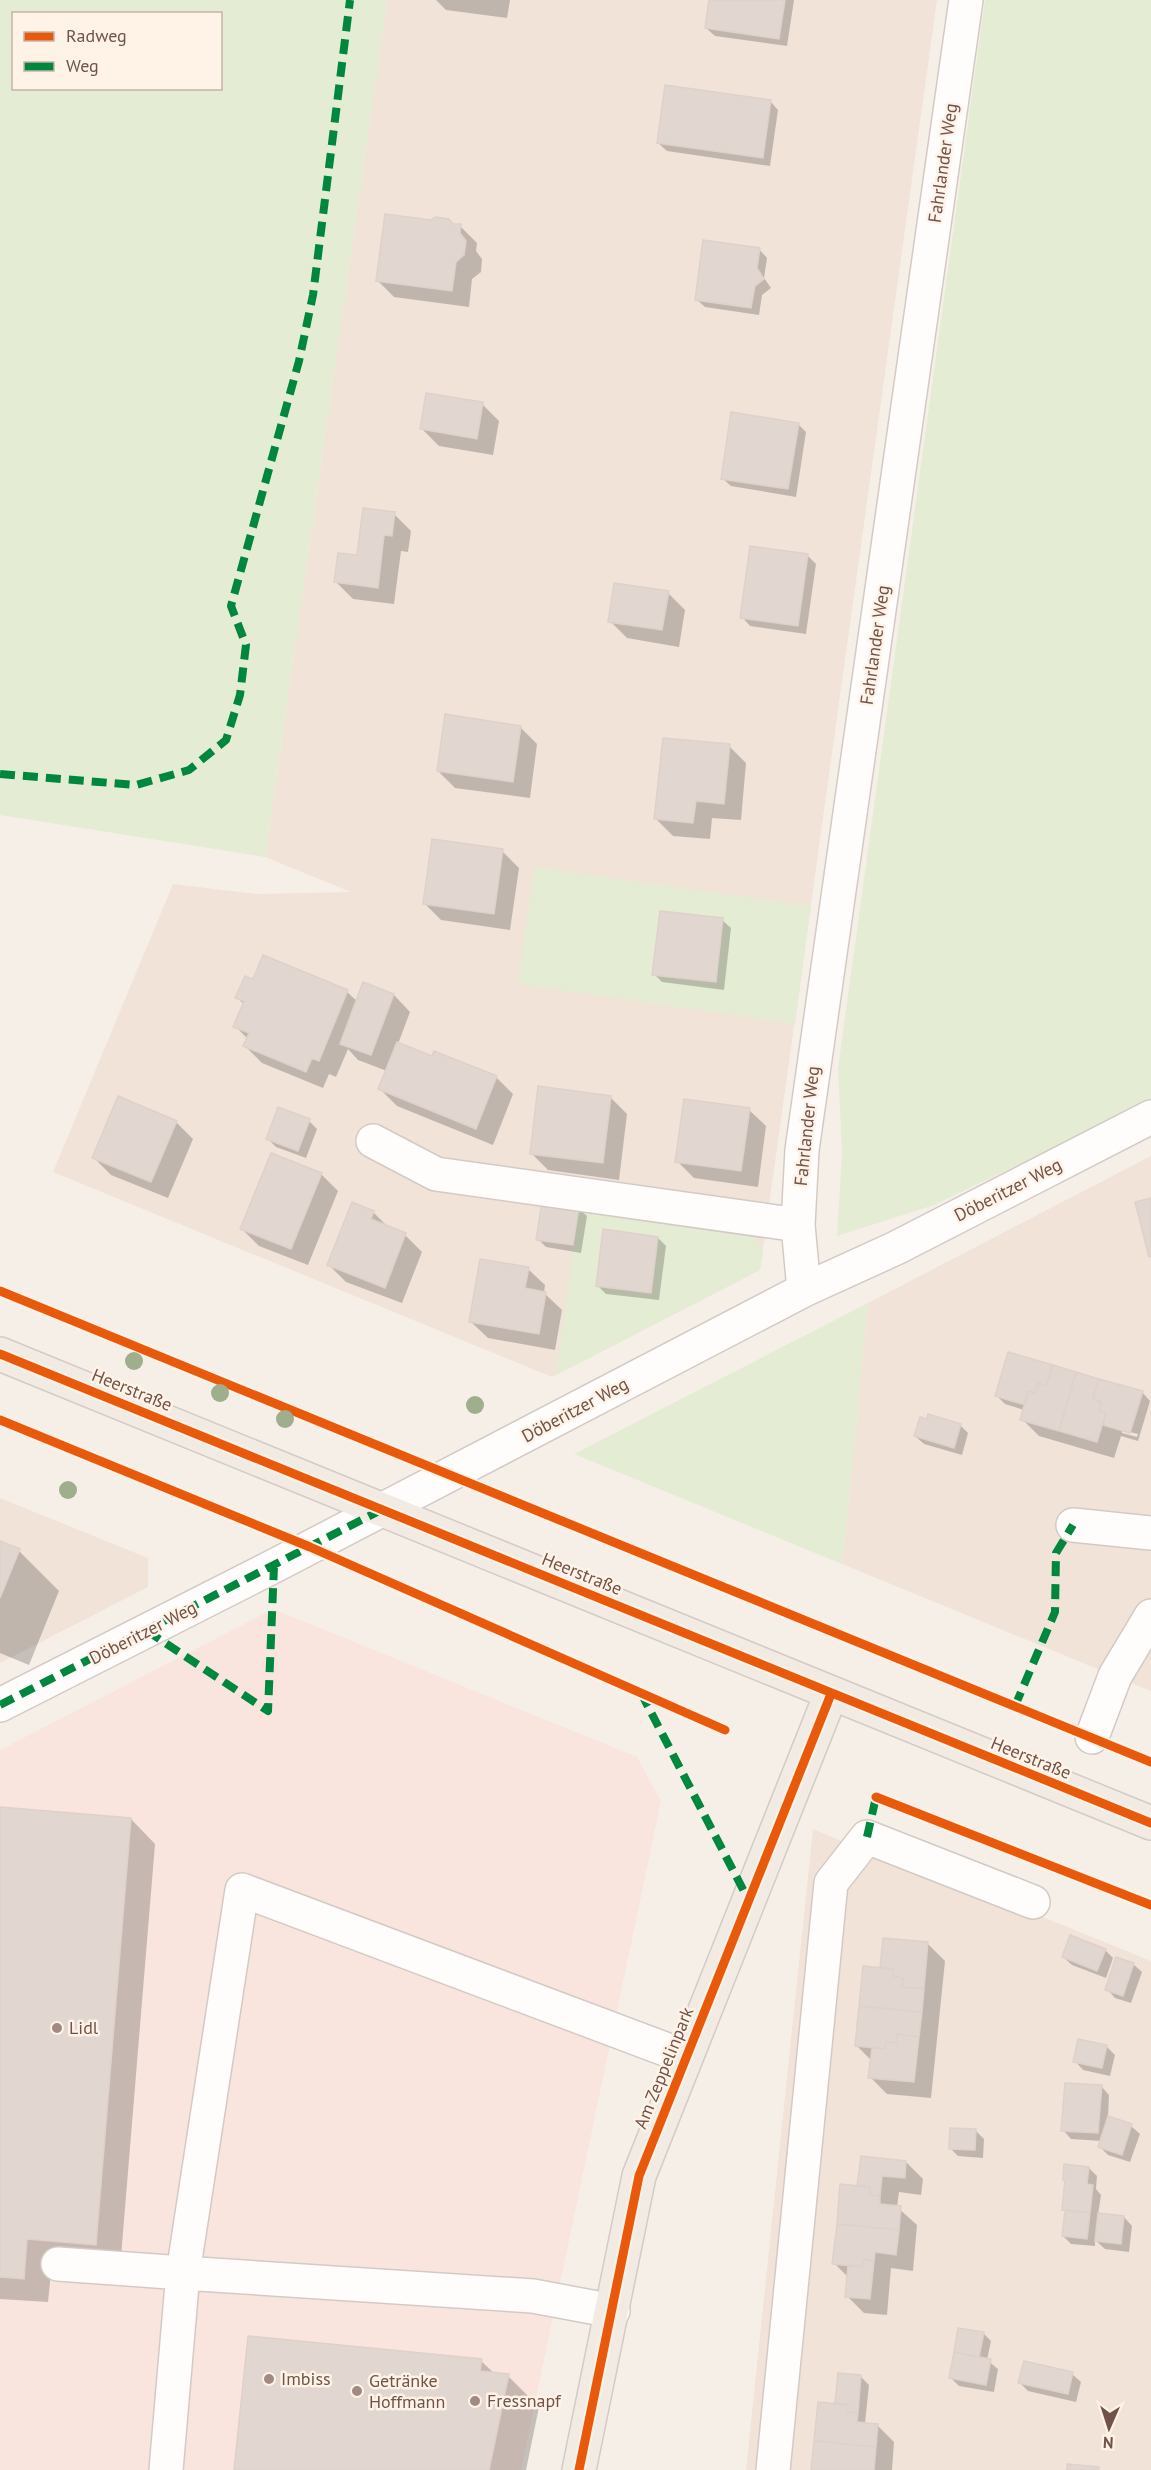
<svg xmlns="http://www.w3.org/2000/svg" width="1151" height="2470" font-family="'PT Sans',sans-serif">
	<rect width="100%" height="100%" fill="#f6efe8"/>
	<path fill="#f1e3d8" d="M387,0H937L760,1270L552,1377L53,1172L173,884L256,894L351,892L265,857Z
		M1151,1156V1691L842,1564L868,1303Z
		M0,1498L148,1558V1587L0,1663Z
		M813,1829L891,1862L896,1857L1151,1961V2470H746Z"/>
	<path fill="#f9e5de" d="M273,1609L637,1757L661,1801L521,2470H0V1750Z"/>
	<path fill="#e4ecd3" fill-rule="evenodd" d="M0,0H387L265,857L0,815ZM14,14H220V88H14Z
		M985,0H1151V1101L934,1205L837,1236L842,1153L838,1068Z
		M534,867L811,906L795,1024L518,984Z
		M579,1207L745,1229L763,1249L760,1270L556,1375Z
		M868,1303L842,1564L574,1454Z"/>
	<path fill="#0003" fill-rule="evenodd" d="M436,0H510L507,18L446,10Z
		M710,0H794L787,46L715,36L706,28Z
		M770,101L778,110L770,166L667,151L658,143Z
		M453,225L460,226L477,243L476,251L482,259L481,272L472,279L469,307L394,297L377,280Z
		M759,249L767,258L764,278L771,288L762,295L759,315L705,307L696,299Z
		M482,404L499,421L493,455L439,446L422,429Z
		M798,424L806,432L796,497L731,486L722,478Z
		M394,514L411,531L408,552L401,551L394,604L353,599L336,582Z
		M808,556L816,564L806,634L750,626L742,617Z
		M668,593L685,610L679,647L627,638L610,621Z
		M520,727L537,744L530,798L455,788L438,771Z
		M729,746L746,763L741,820L712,818L710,839L673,836L656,819Z
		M502,851L519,868L510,930L441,920L424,903Z
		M722,920L731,928L724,990L662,982L654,974Z
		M264,957L347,992L357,1001L364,984L394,995L410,1012L398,1044L433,1058L496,1077L513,1094L493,1145L397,1106L380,1089L387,1071L358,1060L348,1049L336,1077L329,1074L323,1088L262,1063L245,1046L248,1039L235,1026L244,1004L237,998L254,981Z
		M610,1097L627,1114L619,1180L548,1170L531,1153Z
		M749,1110L766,1126L758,1187L694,1178L677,1161Z
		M309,1121L317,1129L306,1158L276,1147L267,1138Z
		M176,1122L193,1139L168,1198L111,1175L94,1158Z
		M321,1174L338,1191L308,1265L259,1246L242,1229Z
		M578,1208L587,1216L581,1253L546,1247L538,1239Z
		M373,1212L389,1228L405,1235L422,1252L402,1303L346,1282L329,1265Z
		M658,1238L666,1246L659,1300L606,1294L598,1286Z
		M528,1269L545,1285L544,1293L562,1310L555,1350L488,1338L471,1322Z
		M1142,1392L1150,1401L1138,1441L1121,1436L1114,1458L1039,1436L1022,1419L1024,1410L1005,1404L997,1396ZM1122,1430L1138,1434L1137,1437L1122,1433Z
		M960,1425L968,1433L962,1455L924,1444L915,1436Z
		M0,1543L19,1551L59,1591L29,1665L0,1653Z
		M0,1808L131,1819L155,1844L120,2269L52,2263L48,2302L0,2299Z
		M928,1944L945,1961L931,2098L887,2094L870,2077L872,2061L857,2046L881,1970Z
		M1105,1950L1113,1958L1106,1978L1072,1965L1063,1957Z
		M1133,1964L1142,1972L1131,2003L1115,1998L1107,1989Z
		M1106,2046L1115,2055L1110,2076L1083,2070L1075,2061Z
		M1101,2086L1109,2095L1108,2117L1131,2126L1140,2134L1130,2162L1108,2155L1100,2147L1102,2141L1071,2139L1063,2130Z
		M976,2131L984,2139L983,2158L958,2156L950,2148Z
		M906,2162L923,2179L921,2195L899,2192L897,2207L917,2225L913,2271L891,2268L887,2315L864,2313L847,2296L849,2278L834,2263L859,2188Z
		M1089,2168L1097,2176L1096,2189L1101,2195L1098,2215L1124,2217L1132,2226L1129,2252L1105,2249L1095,2240V2246L1071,2244L1063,2236L1066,2211L1064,2209Z
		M983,2333L991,2341L987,2360L998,2369L994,2392L959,2386L950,2377Z
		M481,2361L495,2374L508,2376L539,2407L526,2470H236Z
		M1072,2374L1081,2382L1076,2402L1028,2391L1020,2383Z
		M861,2377L869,2385L865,2423L877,2425L894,2442L892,2470H813L839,2405L836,2403Z"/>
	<path fill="#e2d6d0" stroke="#dfd1ca" stroke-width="1.5" d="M709,0H785L779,39L705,28Z
		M665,85L771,100L763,158L657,143Z
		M385,214L431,220L435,217L449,219L453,224H461L460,233L466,241L464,255L456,262L452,291L376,281Z
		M703,240L760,248L757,268L764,279L755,286L751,308L695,300Z
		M426,393L483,402L477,439L420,429Z
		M731,412L799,423L788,489L721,479Z
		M363,508L395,512L392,536L384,535L378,588L334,582L338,553L357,555Z
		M750,546L808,554L798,626L740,618Z
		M614,583L669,591L662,630L608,622Z
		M445,714L521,726L513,782L437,771Z
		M663,738L730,744L724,804L696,801L693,823L654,819Z
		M432,839L503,849L494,914L423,904Z
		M660,911L723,918L716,982L652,975Z
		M263,955L348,990L319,1061L312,1058L306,1072L243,1046L249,1033L233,1027L244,1001L235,998L245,976L253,979Z
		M363,982L394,994L371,1055L340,1044Z
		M397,1042L432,1056L434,1051L497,1076L476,1129L378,1089Z
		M538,1086L611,1096L603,1163L530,1154Z
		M118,1096L177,1121L151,1182L92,1158Z
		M684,1099L750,1108L741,1171L675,1162Z
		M278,1107L310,1119L298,1151L266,1139Z
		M271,1153L322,1173L291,1249L240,1229Z
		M1151,1198V1256L1149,1257L1135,1202Z
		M352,1202L374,1211L371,1219L406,1233L385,1288L327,1265Z
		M542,1202L579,1207L573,1245L536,1240Z
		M603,1229L658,1237L651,1293L596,1286Z
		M480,1259L529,1267L525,1288L546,1292L539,1334L469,1322Z
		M1008,1352L1053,1365L1046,1386L1038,1383L1035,1393L1028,1391L1025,1405L995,1396Z
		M1053,1365L1076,1372L1059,1431L1020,1420L1028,1391L1035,1393L1038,1383L1046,1386Z
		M1076,1372L1099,1379L1093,1399L1101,1402L1099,1411L1106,1413L1097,1442L1059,1431Z
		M1099,1379L1143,1391L1130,1433L1103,1425L1106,1413L1099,1411L1101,1402L1093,1399Z
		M928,1414L961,1424L954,1448L914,1436L920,1417L927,1419Z
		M0,1541L20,1549L0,1598Z
		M0,1807L131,1818L96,2245L27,2239L24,2279L0,2277Z
		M1070,1935L1106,1949L1097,1971L1062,1957Z
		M883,1938L928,1942L924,1989L902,1987L903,1978L893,1976V1969L880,1968Z
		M1116,1957L1134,1963L1123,1996L1105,1990Z
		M863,1966L893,1969V1976L903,1978L902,1987L924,1989L922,2012L859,2006Z
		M859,2006L922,2012L919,2037L897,2034L896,2043L886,2042L885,2049L855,2046Z
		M897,2034L919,2037L914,2082L868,2078L872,2048L885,2049L886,2042L896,2043Z
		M1078,2039L1107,2045L1102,2068L1073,2062Z
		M1065,2083L1102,2085L1098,2133L1061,2131Z
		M1108,2116L1132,2124L1122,2155L1098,2147Z
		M950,2128L976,2129L975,2150L949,2149Z
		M861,2156L906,2161L905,2178L882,2176L880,2196L870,2195V2187L857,2186Z
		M1064,2164L1089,2167L1087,2184L1093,2185L1090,2213L1062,2210L1065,2180H1063Z
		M840,2184L870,2187V2195L880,2196V2204L901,2206L899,2230L837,2224Z
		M1065,2210L1090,2213L1087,2239L1062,2236Z
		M1098,2213L1124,2216L1121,2244L1095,2241Z
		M837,2224L899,2230L896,2255L875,2252L874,2261L863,2259L862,2267L832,2264Z
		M863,2259L874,2261L870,2299L845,2297L848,2265L862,2267Z
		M958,2328L984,2332L979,2357L954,2352Z
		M248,2336L482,2359L480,2371L509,2374L489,2470H234Z
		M954,2352L991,2359L986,2385L949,2378Z
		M1024,2361L1073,2372L1068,2394L1018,2383Z
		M838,2373L861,2375L858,2413L848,2412V2405L835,2403Z
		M818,2402L848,2405V2412L858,2413L857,2422L878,2424L876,2447L814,2441Z
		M814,2441L876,2447L874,2470H811Z
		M1067,2464L1099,2467V2470H1067Z"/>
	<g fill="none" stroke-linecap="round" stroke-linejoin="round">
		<g stroke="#d4cac5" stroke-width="36">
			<path id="minor" d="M373,1141L436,1174L798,1225
				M804,1290L798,1225L802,1150L966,0
				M1073,1525L1151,1533
				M0,1705L274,1566L804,1290L896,1248L1151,1117
				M1092,1737L1115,1676L1151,1616
				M58,2264L183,2273L242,1890L686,2057
				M166,2470L183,2273L533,2296L613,2311
				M773,2470L831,1883L867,1837L1033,1902"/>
		</g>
		<g stroke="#d5cac5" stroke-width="36">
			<path id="major" d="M0,1354L1151,1823
				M579,2470L639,2176L831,1694"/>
		</g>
		<use href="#minor" stroke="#fefdfc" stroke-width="33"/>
		<use href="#major" stroke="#f2ebe4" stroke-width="33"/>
		<path stroke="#00873e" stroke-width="8" stroke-dasharray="15 8" stroke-linecap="butt" d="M0,774L136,785L189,770L226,740L240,695L246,645L231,606L299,361L313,295L350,0
			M147,1631L268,1711L274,1566
			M641,1693L749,1901
			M0,1705L381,1510
			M1015,1706L1055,1612L1056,1553L1073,1525
			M867,1837L876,1797L880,1799"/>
		<g stroke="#fff3e8" stroke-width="13">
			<path id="cycleway" d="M0,1291L1151,1762
				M0,1354L1151,1823
				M0,1420L310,1547L725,1730
				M876,1797L1151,1905
				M579,2470L639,2176L831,1694"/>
		</g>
		<use href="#cycleway" stroke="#e8590c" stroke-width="9"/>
	</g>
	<g fill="#9fae8d">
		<circle cx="134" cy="1361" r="9"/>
		<circle cx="220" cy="1393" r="9"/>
		<circle cx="475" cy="1405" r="9"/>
		<circle cx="285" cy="1419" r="9"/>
		<circle cx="68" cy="1490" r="9"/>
	</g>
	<g fill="#a08a81" stroke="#fff3e8" stroke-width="2">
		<circle cx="57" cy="2028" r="6"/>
		<circle cx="269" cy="2379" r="6"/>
		<circle cx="357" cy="2391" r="6"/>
		<circle cx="475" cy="2401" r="6"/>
	</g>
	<g text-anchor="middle" stroke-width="5" stroke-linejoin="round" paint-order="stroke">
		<g font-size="18" fill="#725349" stroke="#fff3e8">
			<text transform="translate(943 163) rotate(-82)" y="6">Fahrlander Weg</text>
			<text transform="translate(875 645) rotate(-82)" y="6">Fahrlander Weg</text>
			<text transform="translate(807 1126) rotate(-84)" y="6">Fahrlander Weg</text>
			<text transform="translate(1008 1190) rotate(-27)" y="6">Döberitzer Weg</text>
			<text transform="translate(132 1390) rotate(22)" y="6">Heerstraße</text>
			<text transform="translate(575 1410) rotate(-28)" y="6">Döberitzer Weg</text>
			<text transform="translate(582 1574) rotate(22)" y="6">Heerstraße</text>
			<text transform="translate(143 1633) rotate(-27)" y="6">Döberitzer Weg</text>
			<text transform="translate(1031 1758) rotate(22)" y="6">Heerstraße</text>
			<text transform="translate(664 2068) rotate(-68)" y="6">Am Zeppelinpark</text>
		</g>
		<g font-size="18" fill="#725349" stroke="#fff3e8" text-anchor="start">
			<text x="69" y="2034">Lidl</text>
			<text x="281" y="2385">Imbiss</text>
			<text x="369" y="2387">Getränke<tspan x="369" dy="21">Hoffmann</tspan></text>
			<text x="487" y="2407">Fressnapf</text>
		</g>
	</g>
	<rect x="12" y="12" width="210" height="78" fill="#fff3e8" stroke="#c7b3a8" stroke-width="1.5"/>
	<rect x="24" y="32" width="30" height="9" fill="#e8590c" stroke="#c7b3a8" stroke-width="1.5"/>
	<text x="66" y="42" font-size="18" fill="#725349">Radweg</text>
	<rect x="24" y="62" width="30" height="9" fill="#00873e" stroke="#c7b3a8" stroke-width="1.5"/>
	<text x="66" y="72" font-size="18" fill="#725349">Weg</text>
	<g transform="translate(1109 2428) rotate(183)" stroke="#fff3e8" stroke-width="4.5" paint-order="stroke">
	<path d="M0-4.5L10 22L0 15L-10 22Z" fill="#725349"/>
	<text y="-9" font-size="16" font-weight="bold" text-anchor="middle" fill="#725349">N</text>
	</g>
</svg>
